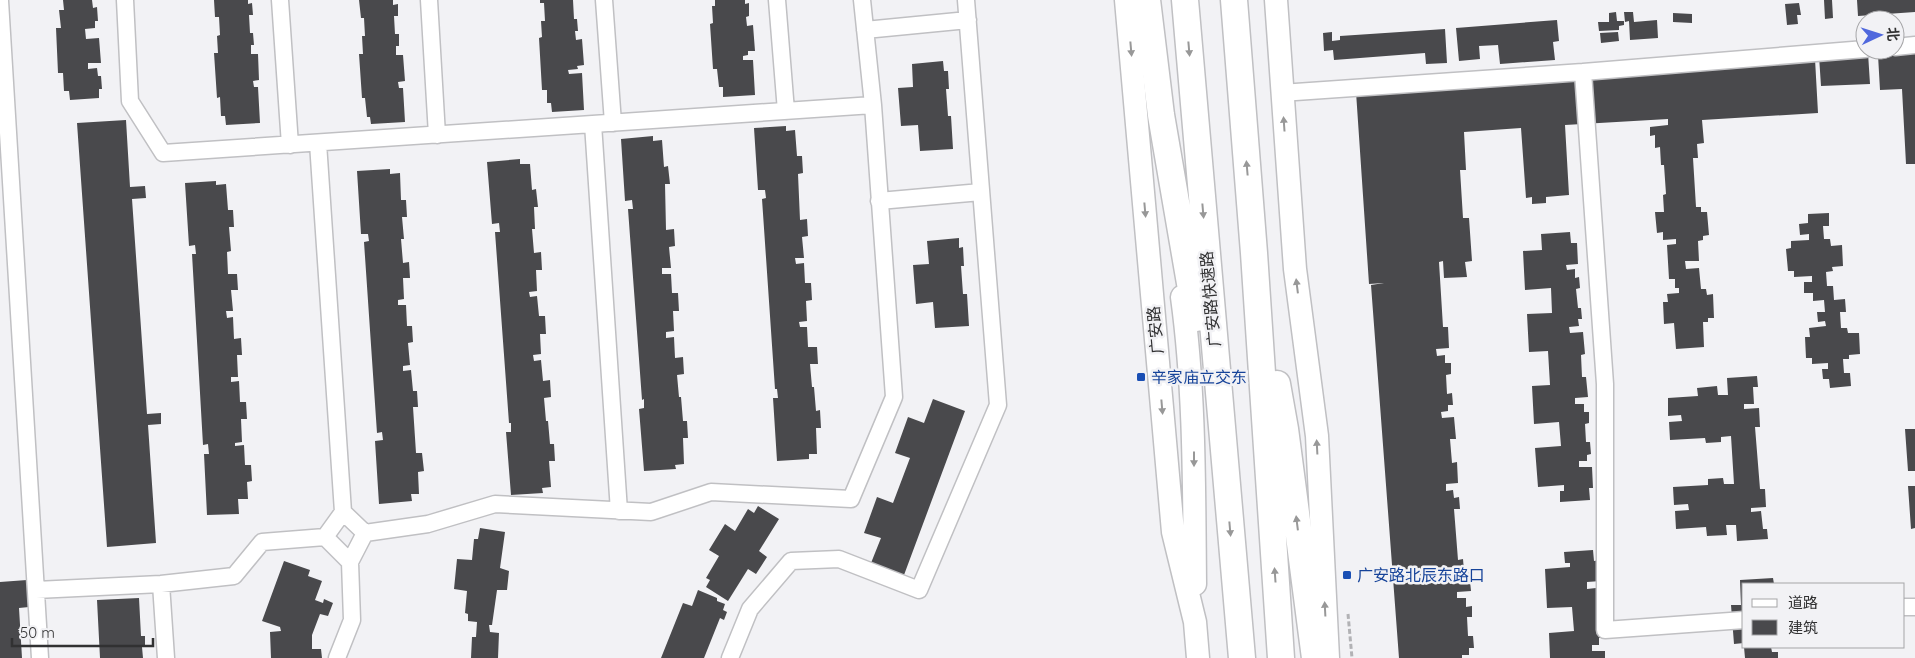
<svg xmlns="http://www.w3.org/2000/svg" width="1915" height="658" font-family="Quicksand,'Noto Sans SC',sans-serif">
	<rect width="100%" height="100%" fill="#f2f2f5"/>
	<path fill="#49494c" d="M63,0H92L93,8L97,7L98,21H95V28L85,29L86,39L99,38L101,63H88V69L97,68L98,76H101L102,89H99V98L70,100L69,91H64L63,73H58L56,28H61L59,10H64Z
		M214,0H248V4L252,3L253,15H249L250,33H253L254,45H251V54H258L259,80L253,81L254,87H258L260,123L226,125L225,116H221L220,97L217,98L214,53H218L217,36L220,35L219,17H215Z
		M359,0H393V5L398,4V16H394L395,34H399V46H396V55H403L405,81L398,82L399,88H403L405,122L371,124L370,117H367L365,98H362L359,54H363L362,36H365L364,18H361Z
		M540,0H573L574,19H577L578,31H575L576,40L582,39L584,65L577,66L578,69L568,70L569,74L582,73L584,110L552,112L551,103H547V90H542L539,38L542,37L541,21H545L544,3H540Z
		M715,0H745V4L749,3V16L746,17L747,26L753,25L755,51H748V55L743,56V60H753L755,95L723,97V87H719L717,69H713L710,24L713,23L712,6H715Z
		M1824,0H1832L1833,18L1825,19Z
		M1857,0H1915V12L1858,16Z
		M1799,3L1801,15H1797L1798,24L1787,25L1785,4Z
		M1616,12L1617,21H1624V25L1619,26V30L1599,31L1598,22H1609V13Z
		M1624,12H1633L1634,22L1657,20L1658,38L1630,40L1629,21L1625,22Z
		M1673,13L1692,14V23L1673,22Z
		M1557,20L1559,41L1553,42L1555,60L1500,64L1498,45L1479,46L1480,59L1459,61L1456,28Z
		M1445,29L1447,63L1426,64L1425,53L1334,60L1333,50L1324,51L1323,33L1332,32V41L1340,40V36Z
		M1618,32L1619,41L1601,43L1600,33Z
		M1868,53L1870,84L1821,86L1819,56Z
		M1915,53V164H1906L1902,89L1880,90L1878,55Z
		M1815,59L1818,113L1702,120L1704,143L1697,144L1698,158H1693L1696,207H1701V212H1707L1709,235L1703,236V240L1698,241L1699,261H1685L1686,269L1699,268L1701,289H1706L1707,295L1713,294L1714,318H1708V322H1703L1704,347L1676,349L1674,323L1664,324L1663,302H1668L1667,294L1679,293V288H1675V279H1669L1667,245L1676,244V239L1663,240V232L1657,233L1655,212H1664L1663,195L1666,194L1664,165H1661L1660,147L1655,148V135L1650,136V127L1668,125V119L1565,125L1569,195L1546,197V203L1532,204V197L1526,198L1521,128L1464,132L1466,170H1460L1463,218H1469L1472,261L1465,262L1467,277L1444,278L1443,261L1439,262L1443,327H1448L1449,348L1436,349L1437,356L1445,355V363H1451V374L1446,375L1447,394L1452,393L1453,405H1448V411L1441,412L1442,418L1454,417L1456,439H1450L1452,463L1457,462L1458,483L1446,484V491L1453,490L1454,498L1459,497L1460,509H1454L1458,560L1463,559L1464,571H1469L1471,591L1457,592V598H1466V607L1472,606V617H1467L1468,636H1473L1474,648H1469V655H1462V658H1399L1371,285L1384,283L1369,284L1356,92Z
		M943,61L944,71H948L949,89H946L948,116H951L953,149L920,151L918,125L901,126L898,88L913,87L912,64Z
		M126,120L130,187L145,186L146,198L132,199L147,414L161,413V424L148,425L156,543L107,547L77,123Z
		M786,126V131L795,130L797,156H802L803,173L798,174L800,220L807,219L808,236L802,237L804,258H795L796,264L804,263L805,283H811L812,300L806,301L807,321L799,322L800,327H807L808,347H817L818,364H810L812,387H814L816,411L820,410L821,428H816L817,454H809V459L777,461L773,398H778L777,389H775L762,199L766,198L765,190H758L754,128Z
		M653,136V141L662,140L664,167L668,166L670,184H665L666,230L674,229L675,246L669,247L671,268H662V274H671L672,293H678L679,311H673L674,331L666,332V338L674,337L675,358L683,357L684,374L677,375L679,397H681L683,421H687L688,438H683L684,464L675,465L676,469L644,471L639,409L644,408V399L642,400L628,209H633L632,200L625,201L621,139Z
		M520,159V164H530L532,190L536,189L538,207H534L535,229H532L534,253L541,252L542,270H536L537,291L529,292L530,297L537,296L539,316H545L546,334H540L541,354L533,355L534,361L541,360L543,381L550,380L551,397L544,398L546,421H548L550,444H554L555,461H549L551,487L542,488L543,493L511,495L506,432H511V423H509L495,232H500L499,223L492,224L487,162Z
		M390,169V174L400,173L401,200H406L407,217H402L404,239H401L403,263L409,262L410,278H403L404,299L398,300V305H406L407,326H412L413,342L408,343L410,365L403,366V371L411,370L413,391H417L418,407H413L416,453H422L424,471L418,472L419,494H411L412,501L379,504L375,441L383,440L382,432L377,433L364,242L369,241L368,234H361L357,171Z
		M216,181V185L226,184L228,210H233L234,227H229L231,251L227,252L228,274H237L238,290H231L233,311H226L227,318L233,317L234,339L241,338L242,355H237L238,377H231V382L239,381L240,402H246L247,419H241L242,442L235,443V446L244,445L245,465H251L252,481L247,482L248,499H238L239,514L207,515L204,454H209L208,444L203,445L192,254H196L195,245L189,246L185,183Z
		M1829,213V226H1823L1824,239H1830L1831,246L1842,245L1843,266L1832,267L1833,271L1826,272L1827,286H1833L1834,300L1845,299L1846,312H1840L1841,328H1847L1848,333H1859L1860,354L1849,355V359H1843L1844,373H1850L1851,386L1830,388L1829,379H1823L1822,369H1828V363L1812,364V358H1806L1805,337H1810L1809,328L1826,326L1825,321L1818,322L1817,312H1825L1824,300L1813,301V293H1804V282H1812V276L1794,277V271H1788L1786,249L1791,248V241L1809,240V234L1800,235L1799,224L1808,223V214Z
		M1570,232L1571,243H1577L1578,264L1566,265L1567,270L1575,269V278L1579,277L1580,288L1576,289L1578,308H1581L1582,319H1578L1579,326L1569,327L1570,333L1583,332L1585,354L1581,355L1582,377H1586L1588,397L1575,398V404H1584V412H1589V423L1585,424L1586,442H1590L1591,454L1587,455V461H1579V467H1592L1593,488H1589L1590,500L1560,502V491H1564V485L1538,487L1535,448L1561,446L1559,422L1534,424L1532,386L1550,385L1548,351L1529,352L1527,314L1552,313L1551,288L1525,290L1523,251L1542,250L1541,234Z
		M959,238V248L963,247L964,266H961L963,294H967L969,326L935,328L933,302L916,304L913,265L929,264L927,241Z
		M1757,376L1758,387H1753L1754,404H1744V409L1759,408L1760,427H1755L1760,489H1765L1766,507L1751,508V512L1761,511L1763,529H1767L1768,539L1737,541L1736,525H1726L1727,535L1707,536L1706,527L1676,529L1675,511L1689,510L1688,504L1674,505L1673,487L1708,485V479L1723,478L1724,484H1734L1731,436L1721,437V442L1706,443L1705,438L1670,440L1669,422L1682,421L1681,415L1668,416V398L1698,396L1697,388L1717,386L1718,395H1728L1727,378Z
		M933,399L965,411L904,575L871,563L881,538L864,533L877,497L893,503L910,458L895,453L908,417L924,423Z
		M1905,429H1915V471H1908Z
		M1908,486H1915V528L1911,529Z
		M758,506L779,519L759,551L767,557L756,574L748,569L728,601L706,587L710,580L706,578L719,556L709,550L725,524L735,531L748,509L754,513Z
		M480,528L505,532L500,568L509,571L507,590H497L492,625H489L490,632L499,633L498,658H471L472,637H476L477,622L468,621V614L465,613L467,591L454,589L457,559L472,560L474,539H478Z
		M1593,550L1594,561L1599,560L1601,581L1587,582V589L1596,588V597H1602L1604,638H1599V645H1592V651H1605V658H1550L1549,633L1574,631L1572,607L1547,608L1545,569L1570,567V563H1565L1564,552Z
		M284,561L310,570L308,576L322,581L315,600L323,603L324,599L333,603L328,616L320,614L312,635V649H321L322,658H271L270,632L281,631L280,627L262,621Z
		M1773,578L1774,584H1744V643L1734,644L1731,605H1741L1740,580Z
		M27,580L29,607L19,608L22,658H0V582Z
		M698,590L717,598V601L725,604L723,610L727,612L724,620L720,618L704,658H661L683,603L692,606Z
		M139,598L141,636H145V646L142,647L143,658H100L97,600Z
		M1744,647H1771L1772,652H1778V658H1745Z"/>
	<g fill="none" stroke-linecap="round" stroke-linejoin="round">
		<g stroke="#c0c0c3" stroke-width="19">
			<path id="minor" d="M280,0L290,145
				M429,0L437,135
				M604,0L613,123
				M777,0L786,111
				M862,0L873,105
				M0,1L40,658
				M865,30L968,20
				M1895,47L1915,45
				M1583,72L1605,384V630L1744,620
				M1281,93L1583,72L1865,49
				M593,124L619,511
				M318,143L343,512
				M879,201L981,192
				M325,537L350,562
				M161,584L166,658
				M36,590L161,584L234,576L262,542L325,537L343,512L365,533L428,524L495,504L651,512L711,492L851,499L894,397L873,105L163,153L130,101L125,0
				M1904,607H1915
				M337,658L352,620L350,562L365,533
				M730,658L750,609L791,561L839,559L919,590L998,405L966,0"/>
		</g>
		<g stroke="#c0c0c3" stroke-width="25">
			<path id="secondary" d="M1126,0L1173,532L1195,622L1198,658
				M1276,0L1295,269L1317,436L1328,658
				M1182,297C1195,392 1194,489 1195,584"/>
		</g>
		<g stroke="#c0c0c3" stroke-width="29">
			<path id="trunk" d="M1147,0L1161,115L1196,318
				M1185,0L1242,658
				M1234,0L1254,253L1281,658
				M1277,384L1285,429L1315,658"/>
		</g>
		<path stroke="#b2b2b5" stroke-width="3" stroke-dasharray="5 2.5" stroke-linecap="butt" d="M1348,614L1352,658"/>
		<use href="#minor" stroke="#fff" stroke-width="16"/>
		<use href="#secondary" stroke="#fff" stroke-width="22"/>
		<use href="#trunk" stroke="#fff" stroke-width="26"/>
	</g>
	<defs><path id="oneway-solid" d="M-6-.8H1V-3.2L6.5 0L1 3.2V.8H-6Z" transform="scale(1.25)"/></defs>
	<g fill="#989898">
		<use href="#oneway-solid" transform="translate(1131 49) rotate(85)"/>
		<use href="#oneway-solid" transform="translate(1189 49) rotate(85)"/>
		<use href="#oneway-solid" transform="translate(1284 124) rotate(-94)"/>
		<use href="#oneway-solid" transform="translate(1247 168) rotate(-95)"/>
		<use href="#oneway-solid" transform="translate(1145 210) rotate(85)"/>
		<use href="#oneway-solid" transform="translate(1203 211) rotate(85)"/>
		<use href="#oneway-solid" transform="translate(1297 286) rotate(-97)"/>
		<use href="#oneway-solid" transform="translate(1162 407) rotate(85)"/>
		<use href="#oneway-solid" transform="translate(1317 447) rotate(-93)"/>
		<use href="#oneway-solid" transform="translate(1194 459) rotate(90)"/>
		<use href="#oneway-solid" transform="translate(1297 523) rotate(-97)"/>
		<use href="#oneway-solid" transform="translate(1230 529) rotate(85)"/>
		<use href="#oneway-solid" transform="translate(1275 575) rotate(-94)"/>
		<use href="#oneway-solid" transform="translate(1325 609) rotate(-93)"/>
	</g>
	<g fill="#1a4fb4" stroke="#f2f2f5" stroke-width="2">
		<rect x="1136" y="372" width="10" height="10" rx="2.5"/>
		<rect x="1342" y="570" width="10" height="10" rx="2.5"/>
	</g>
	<g text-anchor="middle" stroke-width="5" stroke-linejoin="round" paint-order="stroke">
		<g font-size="16" fill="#313132" stroke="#f2f2f5">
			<text transform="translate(1210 299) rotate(-95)" y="6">广安路快速路</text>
			<text transform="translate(1155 330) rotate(-95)" y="6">广安路</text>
		</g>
		<g font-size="16" fill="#164399" stroke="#f2f2f5" text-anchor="start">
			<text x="1151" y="383">辛家庙立交东</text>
			<text x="1357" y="581">广安路北辰东路口</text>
		</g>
	</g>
	<rect x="1742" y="583" width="162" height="65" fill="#f2f2f5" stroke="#a5a5a7"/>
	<rect x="1752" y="599" width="25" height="8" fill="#ffffff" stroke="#a5a5a7"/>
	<text x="1788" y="608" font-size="15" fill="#313132">道路</text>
	<rect x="1752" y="620" width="25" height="15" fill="#49494c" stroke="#a5a5a7"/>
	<text x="1788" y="633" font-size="15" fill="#313132">建筑</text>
	<g transform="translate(1880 35) rotate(86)"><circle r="24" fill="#f2f2f5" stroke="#a5a5a7"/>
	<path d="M0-4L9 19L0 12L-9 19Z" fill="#5068dd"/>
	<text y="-8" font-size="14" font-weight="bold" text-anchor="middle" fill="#313132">北</text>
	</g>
	<path d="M12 638v8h141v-8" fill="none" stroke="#313132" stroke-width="2.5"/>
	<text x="20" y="638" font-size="15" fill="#313132" stroke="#f2f2f5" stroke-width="4" paint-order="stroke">50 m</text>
</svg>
